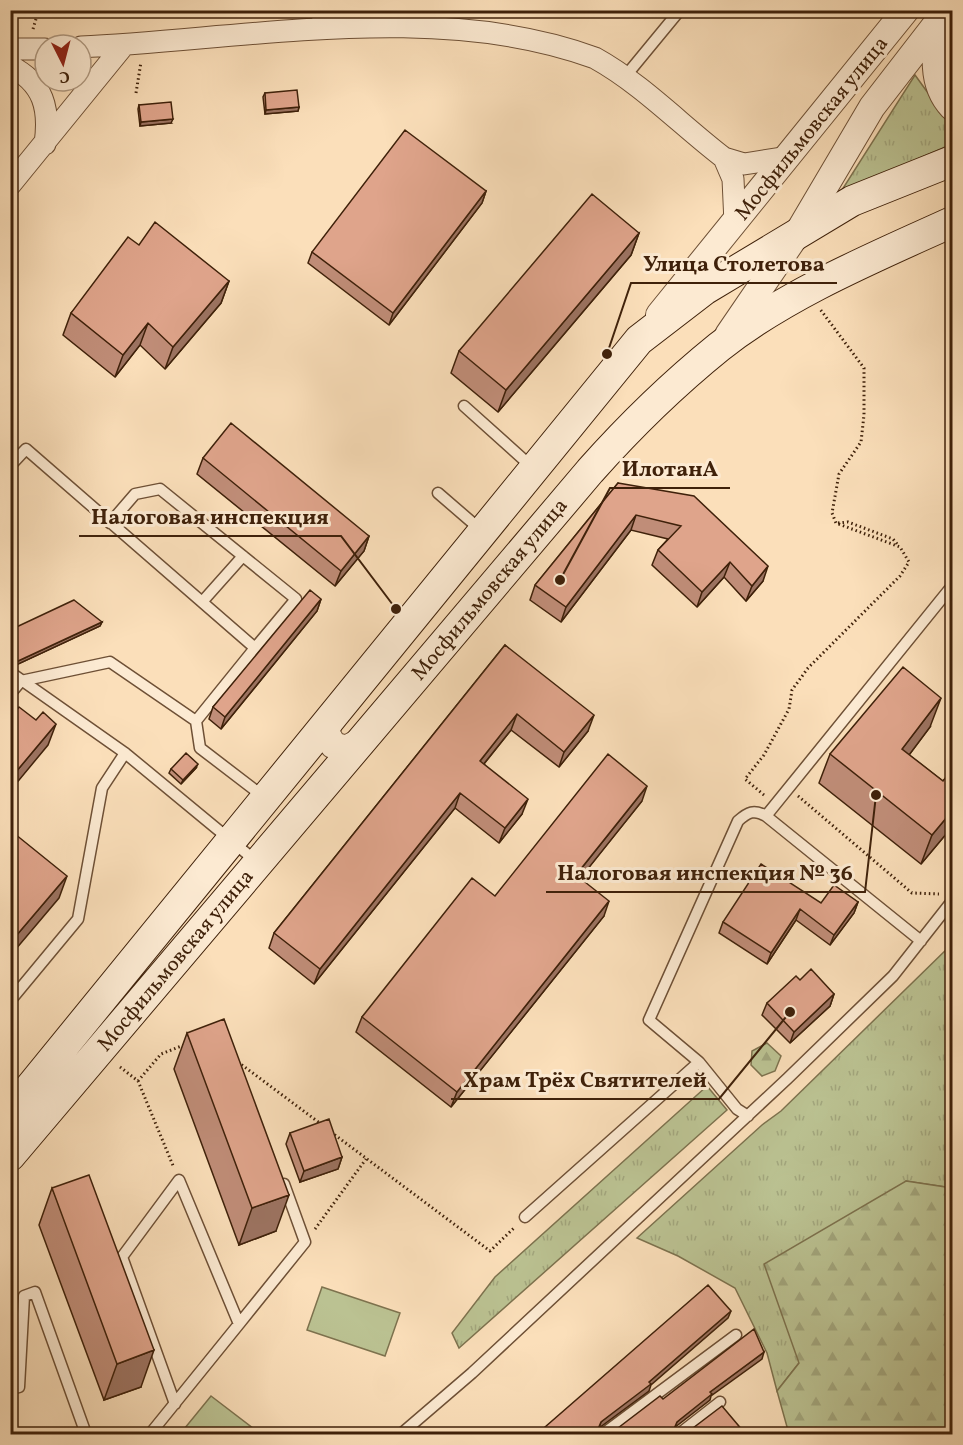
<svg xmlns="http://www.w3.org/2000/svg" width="963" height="1445" font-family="Vollkorn,serif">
	<defs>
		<pattern id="grass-tufts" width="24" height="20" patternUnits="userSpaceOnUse" patternTransform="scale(1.5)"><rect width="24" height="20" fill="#bbc292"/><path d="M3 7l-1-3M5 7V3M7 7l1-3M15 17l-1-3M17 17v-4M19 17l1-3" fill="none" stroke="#a2a67d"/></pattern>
		<pattern id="forest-firs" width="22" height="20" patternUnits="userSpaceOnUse" patternTransform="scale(1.5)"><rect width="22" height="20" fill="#bbc292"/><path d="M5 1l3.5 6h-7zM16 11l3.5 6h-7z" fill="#a2a67d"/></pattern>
	</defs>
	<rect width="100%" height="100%" fill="#fbdfba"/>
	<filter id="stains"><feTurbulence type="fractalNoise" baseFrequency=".00333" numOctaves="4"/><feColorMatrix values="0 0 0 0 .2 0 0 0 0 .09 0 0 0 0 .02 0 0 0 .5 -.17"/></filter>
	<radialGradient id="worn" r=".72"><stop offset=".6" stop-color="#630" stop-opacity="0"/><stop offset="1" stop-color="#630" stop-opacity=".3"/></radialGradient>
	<path fill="url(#grass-tufts)" stroke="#7d724e" stroke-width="1.5" d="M915,75L941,111L952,122V144L840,193Z
		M952,944V1188L906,1181L799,1363L777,1391L767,1353L735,1288L678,1256L637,1238L762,1125L781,1111Z
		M707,1086L727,1110L459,1348L452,1333L495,1277Z"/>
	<path fill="url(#forest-firs)" stroke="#7d724e" stroke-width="1.5" d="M767,1043L781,1056L775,1071L762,1076L751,1065L752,1051Z
		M906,1181L952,1188V1434H789L777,1391L799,1363L764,1264Z"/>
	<path fill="#bbc292" stroke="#7d724e" stroke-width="1.5" d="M322,1287L400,1313L385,1356L307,1330Z
		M211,1396L254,1429L250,1434H180Z"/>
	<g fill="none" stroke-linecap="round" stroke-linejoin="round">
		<g stroke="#6e5036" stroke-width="13">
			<path id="service" d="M317,20L325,10
				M624,78L680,10
				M464,406L533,468
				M10,466L26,449L255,648L296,599L160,489L135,494L110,523
				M438,493L482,531
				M202,602L243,556
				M10,672L125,753L257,862
				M10,694L21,681L110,662L196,721L255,648
				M196,721L200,748L264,797
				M921,941L766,816L952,586
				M10,1001L78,919L102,788L125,753
				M699,1062L649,1020L738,821C748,812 754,809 766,816
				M525,1217L699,1062L737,1109L748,1116
				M239,1324L305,1242L284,1184
				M10,1389L19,1387L24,1296L35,1292L86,1434
				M10,1430L12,1434
				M150,1434L239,1324L179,1180L122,1257L175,1404
				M401,1434L472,1373L788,1078L893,976L952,901
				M603,1434L736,1335
				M679,1434L720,1402"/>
		</g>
		<g stroke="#6e5036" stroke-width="23">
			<path id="minor" d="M81,47C248,39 438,0 595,58C642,84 682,126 724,158L744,164L788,157
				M10,49H45
				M10,66C44,83 50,109 45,144
				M724,158L733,179L735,223
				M10,185L124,45"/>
		</g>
		<g stroke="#6e5036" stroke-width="28">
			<path id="tertiary" d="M940,22C935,51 930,84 952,107
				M659,315L906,10
				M728,335L797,234L872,107L947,10
				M331,718L326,732L333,745L346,749L359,742"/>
		</g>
		<g stroke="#3f210a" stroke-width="32">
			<path id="secondary" d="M10,1112L639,340L704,290L852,201L952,161
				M10,1156L590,471C630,426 672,385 719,347C786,294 875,257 952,222"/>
		</g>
		<path stroke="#3f210a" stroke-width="3" stroke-dasharray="1.5 3" stroke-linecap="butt" d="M33,29L36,19
			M136,93L141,62
			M838,523L848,522L893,539L898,545
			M764,795L745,779L764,755L789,709L792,690L808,668L900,576L909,562L900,547L836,523L832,513L839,474L861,442L864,415V368L820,309
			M798,796L912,893L939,894
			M238,1062L321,1124
			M120,1067L138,1081L174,1168
			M138,1081L161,1054L184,1045
			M331,1132L490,1251L515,1227
			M315,1229L366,1159"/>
		<use href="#service" stroke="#fcead2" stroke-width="10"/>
		<use href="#minor" stroke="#fcead2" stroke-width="21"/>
		<use href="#tertiary" stroke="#fcead2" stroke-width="26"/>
		<use href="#secondary" stroke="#fcead2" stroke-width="30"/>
	</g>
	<path fill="#c08d78" stroke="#3f210a" stroke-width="1.5" d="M265,93L299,107L298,111L265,114L263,97Z
		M139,105L171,123L140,126L138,109Z
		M486,191L482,203L389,325L308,263L312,252Z
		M639,233L631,255L498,412L451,373L459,351Z
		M139,245L229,281L221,303L165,369L140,345L115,377L63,335L71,313Z
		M203,458L369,536L364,551L335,586L197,474Z
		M618,483L763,581L746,601L724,577L697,607L652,565L658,550L668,539L631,530L561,622L530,600L535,585Z
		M321,599L317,611L221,729L209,719L213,707Z
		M102,622L100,626L14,666L10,663V630Z
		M505,645L588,731L559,767L511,730L484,764L522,814L499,843L455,808L314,984L269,948L274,933Z
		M930,727L909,755L943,781L952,770V827L921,864L819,783L830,754Z
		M196,768L181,784L169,773L171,769Z
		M642,801L580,878L604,916L451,1107L356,1032L362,1017L495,896Z
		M858,902L854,913L830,945L796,920L767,964L719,933L723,922L821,903Z
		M800,980L834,994L830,1006L790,1043L762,1015L767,1003Z
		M187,1033L276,1231L239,1245L174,1069Z
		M290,1133L342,1157L338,1169L300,1182L286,1144Z
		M52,1188L141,1387L104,1400L39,1225Z"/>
	<path fill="#9c7361" stroke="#3f210a" stroke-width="1.5" d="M299,107L298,111L265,114L266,110Z
		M173,119L171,123L140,126L141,122Z
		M486,191L482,203L389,325L393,313Z
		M639,233L631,255L498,412L506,390Z
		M229,281L221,303L165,369L173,347Z
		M148,323L140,345L115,377L123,355Z
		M636,515L631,530L561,622L566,607Z
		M369,536L364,551L335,586L341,571Z
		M730,562L724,577L697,607L702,592Z
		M768,566L763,581L746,601L752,586Z
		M321,599L317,611L221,729L225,717Z
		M102,622L100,626L14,666L16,662Z
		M941,698L930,727L891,779L902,749Z
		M517,714L511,730L474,776L480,761Z
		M594,715L588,731L559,767L564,752Z
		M56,724L48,745L10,791V779Z
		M198,764L196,768L181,784L183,780Z
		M647,786L642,801L571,890L576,875Z
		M460,793L455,808L314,984L320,969Z
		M528,799L522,814L499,843L505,828Z
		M952,811V827L921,864L932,835Z
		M67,876L59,898L10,956V943Z
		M609,901L604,916L451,1107L457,1092Z
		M858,902L854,913L830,945L834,935Z
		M800,909L796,920L767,964L771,953Z
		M834,994L830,1006L790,1043L794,1032Z
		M342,1157L338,1169L300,1182L304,1171Z
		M289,1195L276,1231L239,1245L252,1208Z
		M731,1311L728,1318L651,1385L649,1391L599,1428L601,1422L649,1382Z
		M154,1350L141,1387L104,1400L117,1364Z
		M764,1352L762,1359L711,1396L710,1400L674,1428L677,1422L710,1392Z"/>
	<path fill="#dfa48b" stroke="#3f210a" stroke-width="1.5" d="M297,90L299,107L266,110L265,93Z
		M171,102L173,119L141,122L139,105Z
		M405,130L486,191L393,313L312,252Z
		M592,194L639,233L506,390L459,351Z
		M155,222L229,281L173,347L148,323L123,355L71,313L128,237L139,245Z
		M231,423L369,536L341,571L203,458Z
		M618,483L694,496L768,566L752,586L730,562L702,592L658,550L681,526L636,515L566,607L535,585Z
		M310,590L321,599L225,717L213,707Z
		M74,600L102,622L16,662L10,658V630Z
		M505,645L594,715L564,752L517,714L480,761L528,799L505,828L460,793L320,969L274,933Z
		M903,667L941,698L902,749L943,781L952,770V811L932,835L830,754Z
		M19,707L36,720L43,712L56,724L10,779V718Z
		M186,753L198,764L183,780L171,769Z
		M608,754L647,786L576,875L609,901L457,1092L362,1017L472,878L495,896Z
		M10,830L67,876L10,943Z
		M761,864L821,903L834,885L858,902L834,935L800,909L771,953L723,922Z
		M811,969L834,994L794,1032L767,1003L796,976L800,980Z
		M224,1019L289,1195L252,1208L187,1033Z
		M329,1119L342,1157L304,1171L290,1133Z
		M89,1175L154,1350L117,1364L52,1188Z
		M708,1285L731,1311L649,1382L651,1384L601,1422L598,1429L603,1434H537Z
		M754,1329L764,1352L710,1392L712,1394L677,1422L674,1429L678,1434H685L722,1406L743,1431L739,1434H605H610L660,1396L663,1399Z"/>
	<g text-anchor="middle" stroke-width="6" stroke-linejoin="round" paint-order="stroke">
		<g font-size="21" fill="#3f210a" stroke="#fcead2">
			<text transform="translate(811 128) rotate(-51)" y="7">Мосфильмовская улица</text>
			<text transform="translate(489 589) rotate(-50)" y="7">Мосфильмовская улица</text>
			<text transform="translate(175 960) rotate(-50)" y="7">Мосфильмовская улица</text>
		</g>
	</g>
	<path fill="none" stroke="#3f210a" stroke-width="2" d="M607 354L631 283H837M560 580L610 488H730M396 609L341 536H79M876 795L865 892H546M790 1012L719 1099H451"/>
	<g fill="#3f210a" stroke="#fcead2" stroke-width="2">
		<circle cx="607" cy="354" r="6"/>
		<circle cx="560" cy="580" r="6"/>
		<circle cx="396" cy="609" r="6"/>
		<circle cx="876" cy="795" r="6"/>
		<circle cx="790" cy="1012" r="6"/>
	</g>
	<g font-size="22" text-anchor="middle" font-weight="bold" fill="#3f210a" stroke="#fcead2" stroke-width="6" stroke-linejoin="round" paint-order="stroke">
		<text x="734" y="271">Улица Столетова</text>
		<text x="670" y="476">ИлотанА</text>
		<text x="210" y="524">Налоговая инспекция</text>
		<text x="705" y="880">Налоговая инспекция № 36</text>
		<text x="585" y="1087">Храм Трёх Святителей</text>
	</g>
	<rect width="963" height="1445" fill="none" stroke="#fbdfba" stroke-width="36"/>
	<rect x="12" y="12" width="939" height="1421" fill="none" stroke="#3f210a" stroke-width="3"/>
	<rect x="18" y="18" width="927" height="1409" fill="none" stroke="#3f210a" stroke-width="1.5"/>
	<g transform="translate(63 63) rotate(174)"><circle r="28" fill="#fcead2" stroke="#b09a82" stroke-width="1.5"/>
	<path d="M0-4.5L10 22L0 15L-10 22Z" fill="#8f2418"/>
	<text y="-9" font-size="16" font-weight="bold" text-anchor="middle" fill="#3f210a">С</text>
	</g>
	<rect width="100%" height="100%" filter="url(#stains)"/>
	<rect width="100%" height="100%" fill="url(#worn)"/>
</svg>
